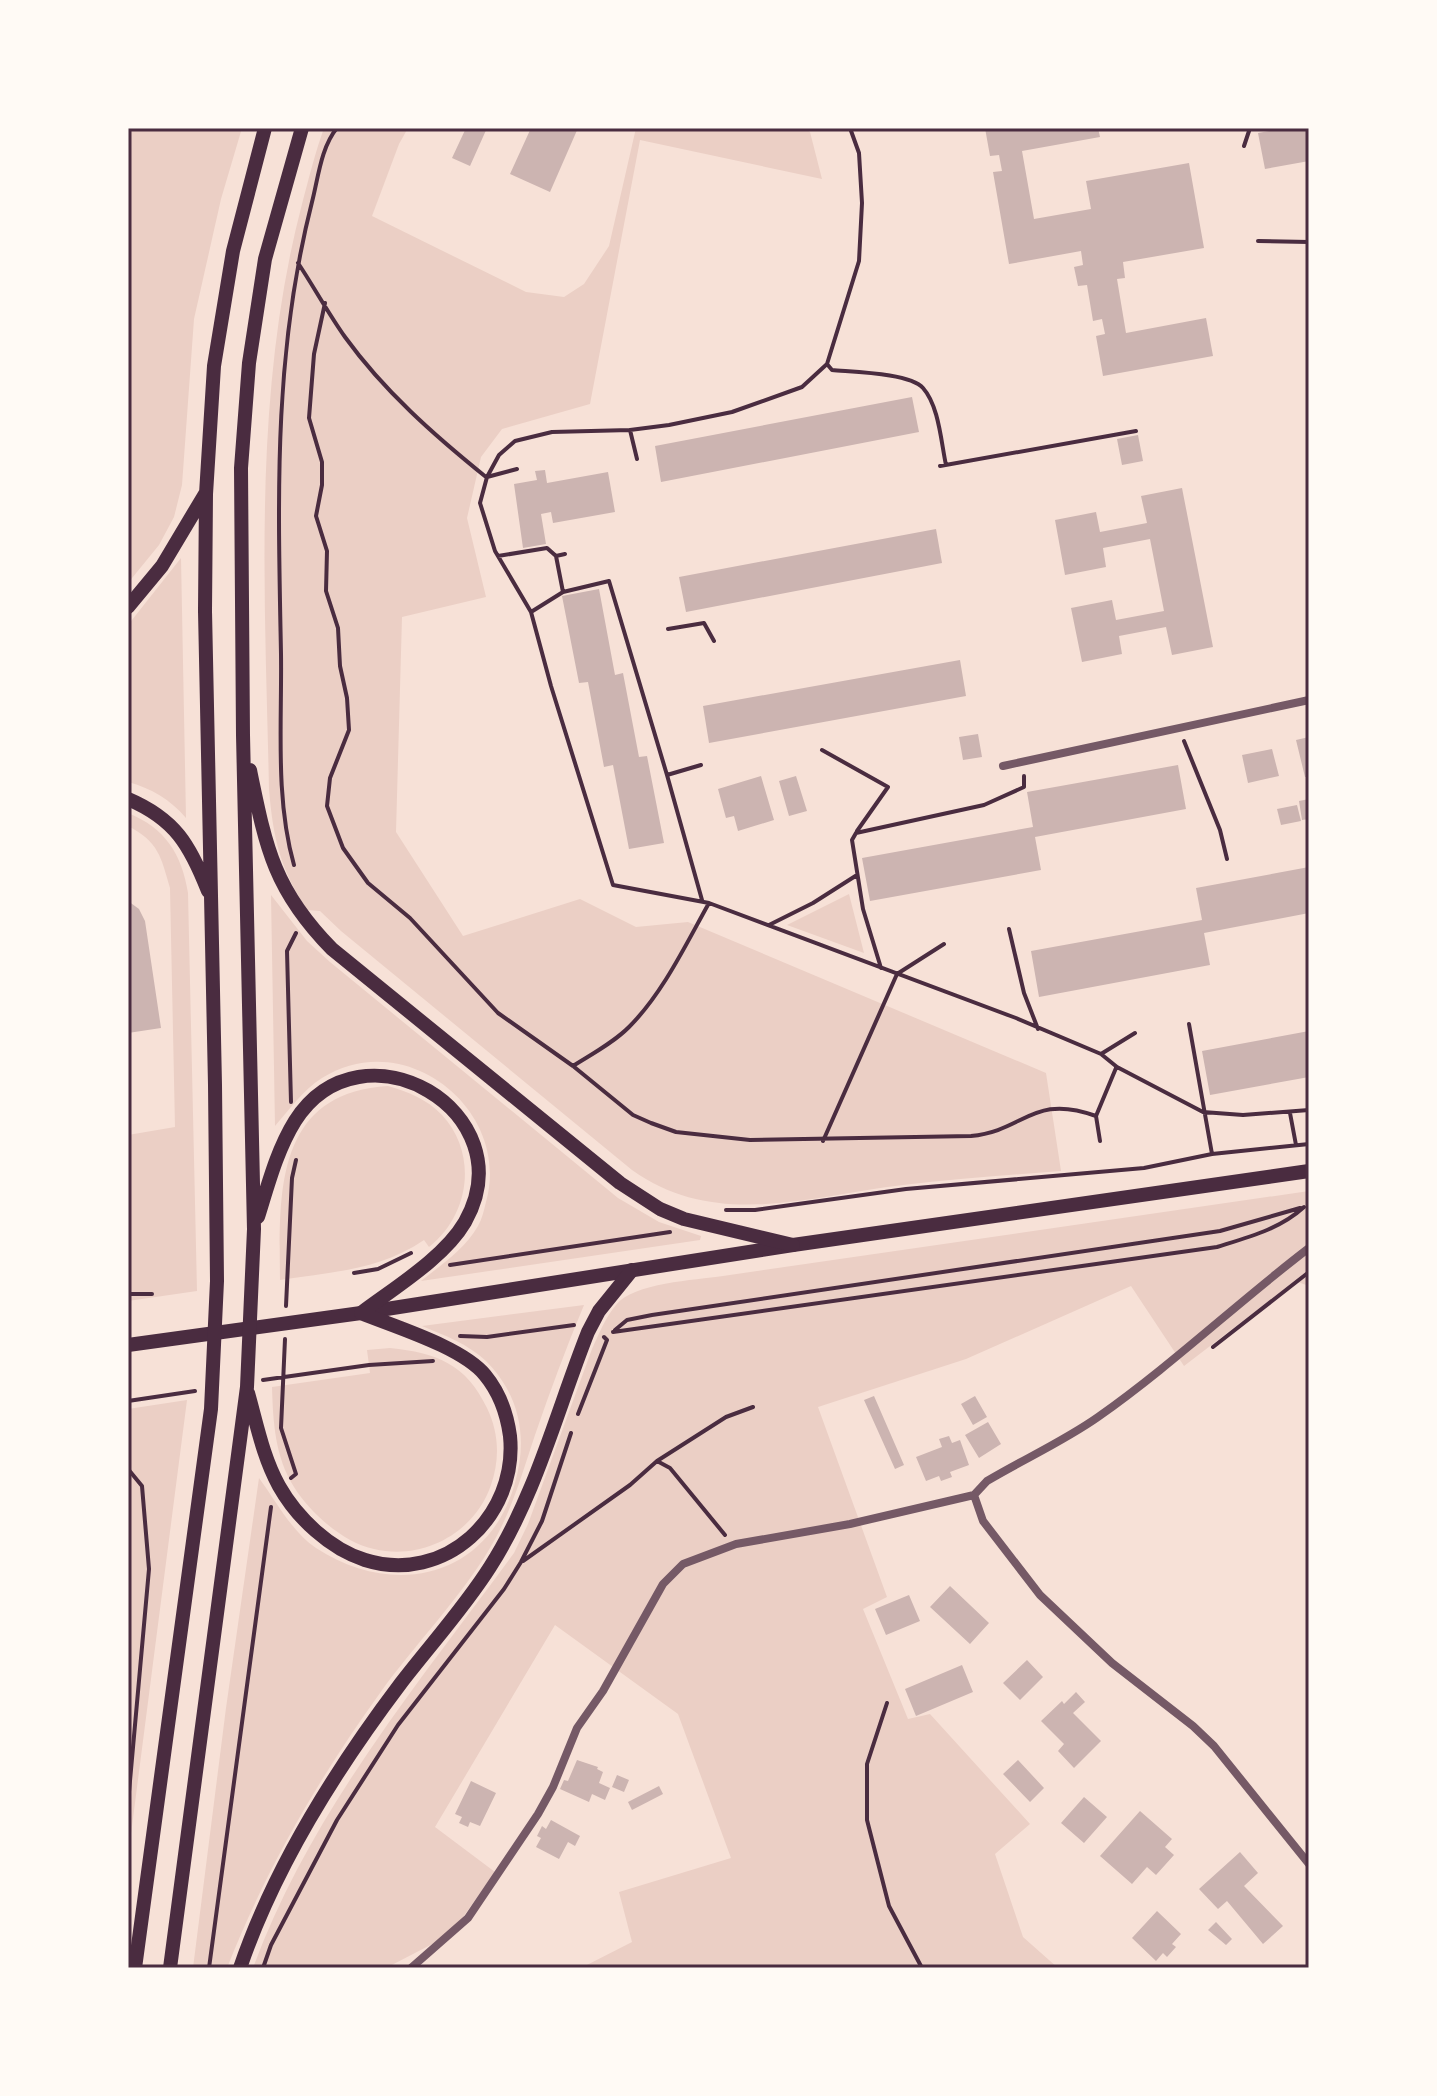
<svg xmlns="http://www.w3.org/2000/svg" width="1437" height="2096" font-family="'Noto Sans',sans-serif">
	<rect width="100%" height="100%" fill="#f7e1d7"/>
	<path fill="#ebcfc5" d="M128,128H242L221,199L194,319L182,485L174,517L159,545L128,583Z
		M324,128H408L399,144L372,216L526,292L564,297L584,284L609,246L636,128H805L810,132L822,179L640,140L590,404L502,429L481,457L467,518L486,597L402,617L396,832L463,936L580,899L636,927L688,922L1046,1073L1061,1171C1008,1175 956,1179 903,1185C809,1196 716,1230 632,1170L341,931L320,911L307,910C280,868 273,838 269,789C265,593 252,395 302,204C309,178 315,153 324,128Z
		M181,558L186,818C171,800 151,788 128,782V625Z
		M128,813C165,828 182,854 188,893L197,1291L128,1301V1135L175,1127L170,888C161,857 159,842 128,826Z
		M849,894L864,953L787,925Z
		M271,895L307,941L330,962L618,1198L659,1222L701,1236L700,1240L421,1281C442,1264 465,1249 478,1226C482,1219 484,1210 486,1202C512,1110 405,1025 322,1078C303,1090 289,1110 275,1126Z
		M388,1086C408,1092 427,1099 442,1115C478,1154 470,1215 429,1247L424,1240C380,1270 332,1272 280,1280C279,1192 275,1093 388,1086Z
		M1309,1191V1286L1295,1281L1184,1366L1131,1286L966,1359L818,1407L887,1597L863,1609L908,1719L930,1714L1030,1824L995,1854L1023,1937L1058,1968H581L632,1942L619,1892L731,1858L678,1714L555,1625L435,1827L495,1872L463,1917L440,1940L386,1968H253C310,1813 417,1685 514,1553L528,1524L592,1349C599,1334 605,1318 616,1305C633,1283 695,1280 723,1276Z
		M584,1305C566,1348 550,1391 535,1435C522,1474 511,1513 490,1548C459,1600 415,1644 380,1693C318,1779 266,1869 227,1968H193L226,1708L259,1478C276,1501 292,1532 316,1548C394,1599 488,1578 515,1483C528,1438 520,1395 486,1361C468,1344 444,1335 422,1326Z
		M390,1348C437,1353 466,1364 487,1408C499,1433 500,1459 491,1485C475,1532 424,1561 374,1549C344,1543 310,1513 294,1487C275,1457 273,1422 272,1387L370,1373L367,1350Z
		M187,1400L128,1857V1409Z"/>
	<path fill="#ccb4b1" d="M466,128H487L470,166L452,158Z
		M531,128H578L550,192L510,174Z
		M985,128H1098L1100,137L1022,151L1034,219L1091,209L1086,181L1189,163L1204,248L1123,262L1125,278L1117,279L1126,333L1206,318L1213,356L1103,376L1096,336L1105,334L1102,319L1093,321L1087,285L1078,286L1074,267L1083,265L1081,251L1009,264L993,172L1002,171L999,155L990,156Z
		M1285,128H1309V161L1265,169L1258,133Z
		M912,397L919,432L661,482L655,446Z
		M1138,435L1143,461L1122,465L1117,439Z
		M545,470L547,483L608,472L615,512L553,523L551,512L541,514L546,544L523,548L514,484L537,480L535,471Z
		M1182,488L1213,647L1172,655L1166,627L1119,636L1122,654L1082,662L1071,608L1112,600L1116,620L1164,611L1150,539L1103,548L1106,567L1065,575L1055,520L1096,512L1100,532L1147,523L1141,496Z
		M936,529L942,563L686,612L679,577Z
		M599,589L615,675L623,673L639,757L647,756L664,843L629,849L613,765L604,767L588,682L579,683L562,596Z
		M960,660L966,696L709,743L703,706Z
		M978,734L982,757L963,760L959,737Z
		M1309,737V777H1305L1296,740Z
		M1272,749L1279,776L1248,783L1242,755Z
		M1178,765L1186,809L1035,837L1041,870L870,901L862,858L1033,827L1027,792Z
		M761,776L774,820L738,831L734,816L726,818L718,789Z
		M796,776L807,811L789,816L779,781Z
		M1309,799V819L1302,820L1299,801Z
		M1297,805L1301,821L1281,825L1277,809Z
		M1309,867V913L1204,933L1210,965L1039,997L1031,951L1202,920L1196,888Z
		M128,901L139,909L145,921L161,1028L128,1033Z
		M1309,1031V1077L1210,1095L1202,1051Z
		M874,1396L904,1465L895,1469L864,1400Z
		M975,1396L987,1417L973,1425L961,1404Z
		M988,1422L1001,1444L979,1458L965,1435Z
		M949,1436L952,1443L960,1440L969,1465L950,1472L952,1477L941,1481L939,1476L926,1481L916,1457L942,1447L939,1439Z
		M950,1586L989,1623L970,1644L930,1607Z
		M909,1595L920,1621L886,1635L875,1609Z
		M1027,1660L1043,1677L1020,1700L1003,1683Z
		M962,1665L973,1692L916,1716L905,1689Z
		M1076,1692L1085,1702L1073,1713L1101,1741L1074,1768L1058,1751L1064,1744L1041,1721L1062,1701L1064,1704Z
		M577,1760L598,1767L597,1769L603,1772L599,1783L610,1788L605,1800L592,1794L589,1802L560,1789L564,1780L568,1781Z
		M1018,1760L1044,1788L1030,1802L1003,1774Z
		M617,1775L629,1780L624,1792L612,1787Z
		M471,1781L496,1793L480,1826L470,1822L468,1827L459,1823L462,1817L455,1814Z
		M659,1786L663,1794L632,1810L628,1802Z
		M1084,1797L1107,1817L1084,1843L1061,1823Z
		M1140,1811L1172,1839L1165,1847L1174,1855L1156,1875L1147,1867L1132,1884L1100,1856Z
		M551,1820L580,1836L575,1846L568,1842L559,1859L536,1847L541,1838L537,1836L542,1826L546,1829Z
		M1240,1852L1258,1873L1244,1886L1283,1926L1263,1944L1227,1901L1218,1909L1199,1889Z
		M1157,1911L1181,1934L1172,1944L1176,1947L1167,1957L1163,1953L1156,1961L1132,1938Z
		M1216,1922L1232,1939L1226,1945L1208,1930Z"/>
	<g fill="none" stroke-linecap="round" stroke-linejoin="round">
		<path stroke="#4a2c40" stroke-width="4" d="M850,128L859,153L862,203L859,261L827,364L802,387L732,412L669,425L630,430L552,432L515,441L499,455L487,477L480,503L495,551L531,612L551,686L613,885L709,903L1016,1018L1101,1054L1117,1067L1203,1112L1243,1115L1309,1110
			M1244,146L1250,128
			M1258,241L1309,242
			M298,263C314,287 328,313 345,337C384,391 434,435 486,477
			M325,303L314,354L309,418L322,462V485L316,516L327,551L326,591L338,628L340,666L347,698L349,730L330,778L327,806L343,848L368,883L410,918L498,1013L573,1066L633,1115L651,1123L676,1132L750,1140L971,1136C1025,1131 1032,1093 1096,1116
			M827,364L832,370C853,372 910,373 923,388C939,406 941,442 946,465
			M630,430L637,459
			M940,466L1136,431
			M487,477L517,469
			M565,554L556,556L563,592L609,581L667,775L701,765
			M498,556L547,548L556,556
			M531,612L563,592
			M668,629L704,623L714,641
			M1184,741L1220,830L1227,859
			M822,750L888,787L857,831
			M667,775L702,900
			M294,865C275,798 282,723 281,654C278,498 273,355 312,202C318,179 321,147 337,128
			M769,925L813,903L857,875
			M1009,929L1024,993L1038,1029
			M881,968L863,909L852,840L856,833L984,805L1024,787V776
			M1189,1024L1212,1154
			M1101,1054L1135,1033
			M573,1066C592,1054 613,1043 629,1027C663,993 686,944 709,903
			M291,1102L287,951L296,933
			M1290,1113L1296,1145
			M823,1141L897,974L944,944
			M1100,1141L1096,1116L1116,1068
			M726,1210H755L906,1189L1144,1168L1212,1154L1309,1144
			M450,1265L670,1232
			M354,1273L378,1269L411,1253
			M128,1294H152
			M286,1306L292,1178L296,1160
			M615,1330L627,1320L652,1315L1220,1231L1300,1208
			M613,1332L1217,1247C1249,1237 1280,1229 1304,1207
			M460,1336L487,1337L574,1325
			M285,1339L281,1428L296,1474L291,1478
			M1213,1347L1309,1272
			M263,1380L369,1365L433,1361
			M128,1401L195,1391
			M578,1414L607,1340L604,1337
			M657,1461L670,1468L725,1535
			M128,1469L142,1486L149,1569L128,1803
			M523,1561L630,1485L657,1461L726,1417L753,1407
			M887,1703L867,1764V1820L889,1906L922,1968
			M209,1968L271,1507
			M263,1968L271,1945L337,1820L398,1725L504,1589L521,1562L542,1521L571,1433"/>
		<path stroke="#755966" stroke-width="8" d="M1003,766L1309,700
			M974,1495L983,1521L1040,1595L1112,1663L1193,1726L1214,1746L1309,1864
			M411,1968L468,1918L538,1814L553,1787L577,1728L603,1691L663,1584L683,1564L736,1544L850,1524L974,1495L987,1481C1024,1459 1064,1441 1098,1417C1172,1365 1238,1302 1309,1248"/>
		<path stroke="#4a2c40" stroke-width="14" d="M128,1345L361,1313L793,1245L1309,1171"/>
		<path stroke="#4a2c40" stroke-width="14" d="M128,607L162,566L205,494
			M250,770C266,848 274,890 332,949L620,1183L660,1209L684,1219L793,1245
			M128,799C175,819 190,845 208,891
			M258,1217C268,1185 277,1150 295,1121C362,1016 527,1112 465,1222C444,1258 394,1288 361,1313
			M248,1393C257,1425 263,1457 279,1486C297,1518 330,1549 365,1560C445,1585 518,1516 510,1436C507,1414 500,1393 485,1375C462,1347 395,1327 361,1313
			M135,1968L211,1409L217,1281L215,1085L205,611L206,494L214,366L233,251L265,128
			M170,1968L247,1387L254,1229L243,735L241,468L249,363L265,259L302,128
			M240,1968C275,1865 336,1769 401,1683C431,1644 464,1608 490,1567C536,1495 557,1410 588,1332L599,1311L632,1270"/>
	</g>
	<rect width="1437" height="2096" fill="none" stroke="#fffaf5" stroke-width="260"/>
	<rect x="130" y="130" width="1177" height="1836" fill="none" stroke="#4a2c40" stroke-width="3"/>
</svg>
